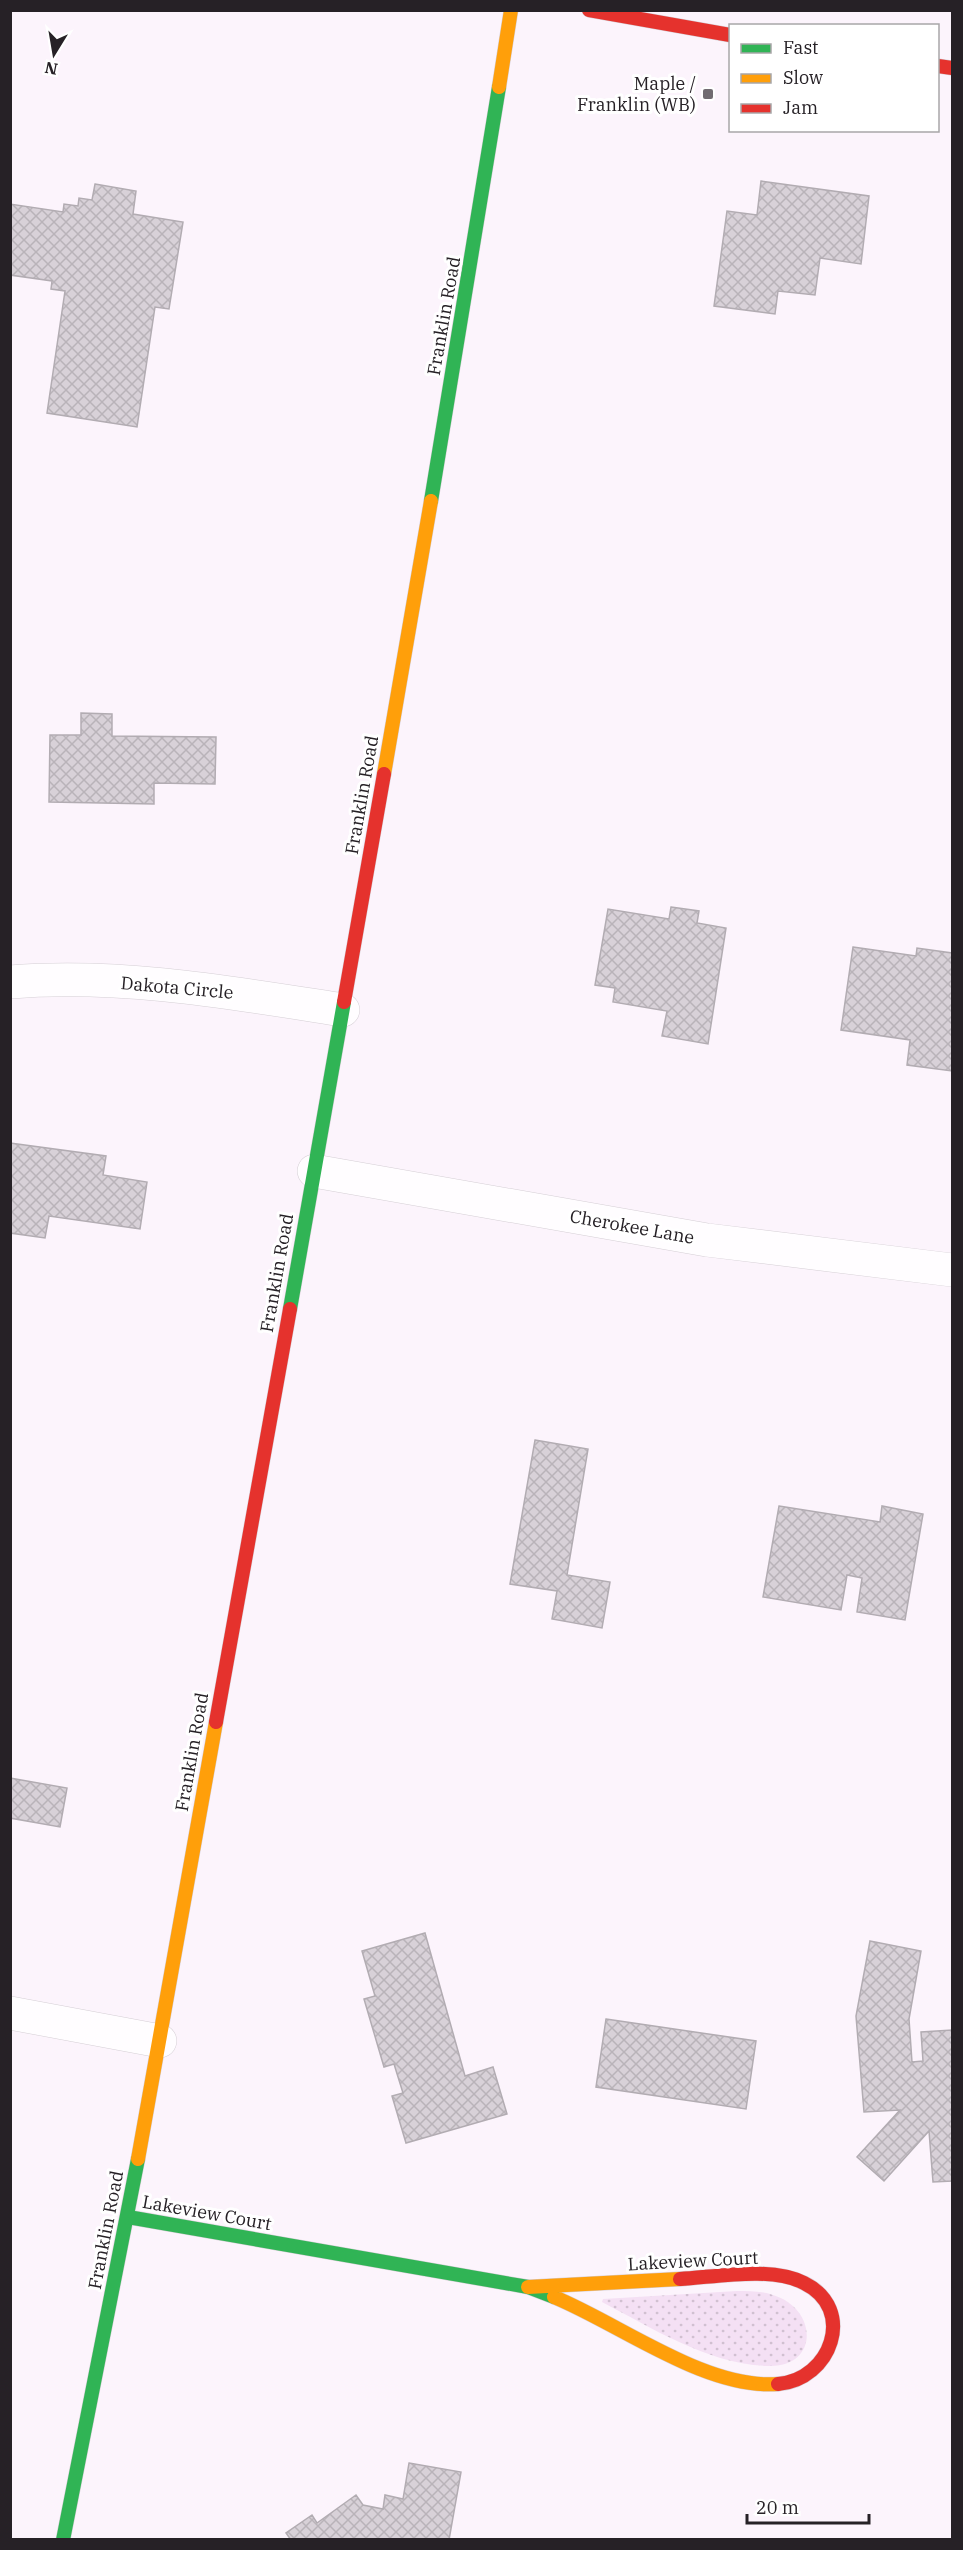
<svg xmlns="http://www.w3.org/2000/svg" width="963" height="2550" font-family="'IBM Plex Serif',serif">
	<defs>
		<pattern id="grass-dots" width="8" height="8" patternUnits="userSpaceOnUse" patternTransform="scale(1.5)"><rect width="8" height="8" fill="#f4e0f4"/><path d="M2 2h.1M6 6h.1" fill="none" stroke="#d1c0d1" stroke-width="1.8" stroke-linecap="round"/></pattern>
		<pattern id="building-cross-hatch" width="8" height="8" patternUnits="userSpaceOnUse" patternTransform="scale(1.5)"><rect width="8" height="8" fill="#d8d1d8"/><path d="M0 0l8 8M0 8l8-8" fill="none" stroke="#b9b3b9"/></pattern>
	</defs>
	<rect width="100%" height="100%" fill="#fcf4fc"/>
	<path fill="url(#grass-dots)" d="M737,2291C749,2291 762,2291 773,2295C819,2309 819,2369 767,2366C708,2364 652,2328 602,2302L603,2299Z"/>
	<path fill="url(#building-cross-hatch)" stroke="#b2acb2" stroke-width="1.5" d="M761,181L869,196L861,264L820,258L815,295L778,291L775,314L714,306L727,211L757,215Z
		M95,184L136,191L133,214L183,222L169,309L155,307L137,427L47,413L65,291L51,289L52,281L10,275V204L63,212L64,204L78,206L79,198L92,200Z
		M81,713L112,714V736L216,737L215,784L154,783V804L49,802L50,735H81Z
		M671,907L699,911L697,923L726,928L708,1044L662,1036L667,1011L613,1002L615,988L595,985L608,909L669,919Z
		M853,947L916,956L917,948L952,953V1071L907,1065L910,1040L841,1030Z
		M10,1143L106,1156L103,1175L147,1182L140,1229L49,1216L45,1238L10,1233Z
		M535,1440L588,1449L567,1575L610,1582L602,1628L552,1619L557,1591L510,1584Z
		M779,1506L880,1522L882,1506L923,1514L905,1620L857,1612L862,1578L847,1575L841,1610L763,1597Z
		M10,1778L67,1788L60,1827L10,1818Z
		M425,1933L465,2076L493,2067L507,2114L406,2143L392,2096L403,2093L394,2064L384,2067L364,1999L375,1996L362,1951Z
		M870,1941L921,1951L909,2019L912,2062L923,2061L921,2032L952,2030V2181L933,2182L929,2131L884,2181L857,2157L900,2110L864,2112L856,2016Z
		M606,2019L756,2041L746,2109L596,2087Z
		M409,2463L461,2472L449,2540H291L286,2533L312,2515L317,2523L356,2495L363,2505L383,2509L385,2495L403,2499Z"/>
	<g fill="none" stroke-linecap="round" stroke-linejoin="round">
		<g stroke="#d5cfd5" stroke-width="34">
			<path id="street" d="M10,982C122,973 234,993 343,1010
				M314,1171L707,1240L952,1270
				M10,2013L160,2041"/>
		</g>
		<g stroke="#d5cfd5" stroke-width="15">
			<path id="fast" d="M431,501L499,87
				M290,1309L344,1002
				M128,2217L528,2287L554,2297
				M63,2540L138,2159"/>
		</g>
		<g stroke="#d5cfd5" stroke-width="15">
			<path id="slow" d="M499,87L511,10
				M384,774L431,501
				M138,2159L216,1722
				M528,2287L680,2279
				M554,2297C620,2324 706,2390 778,2384"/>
		</g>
		<g stroke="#d5cfd5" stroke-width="15">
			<path id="jam" d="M589,10L730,35
				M938,66L952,68
				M344,1002L384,774
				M216,1722L290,1309
				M680,2279C716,2277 771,2266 804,2283C857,2309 831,2380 778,2384"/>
		</g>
		<use href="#street" stroke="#fffdff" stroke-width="33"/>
		<use href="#fast" stroke="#30b455" stroke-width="14"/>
		<use href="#slow" stroke="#ff9f0a" stroke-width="14"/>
		<use href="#jam" stroke="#e5322d" stroke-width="14"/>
	</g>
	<rect fill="#716b71" stroke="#fff" stroke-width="2" x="702" y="88" width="12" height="12" rx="3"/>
	<g text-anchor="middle" stroke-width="6" stroke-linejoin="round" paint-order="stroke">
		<g font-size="18" fill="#262126" stroke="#fff" text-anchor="end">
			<text x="696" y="90">Maple /<tspan x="696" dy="21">Franklin (WB)</tspan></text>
		</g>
		<g font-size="18" fill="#262126" stroke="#fff">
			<text transform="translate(444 316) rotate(-80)" y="6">Franklin Road</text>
			<text transform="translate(362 795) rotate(-80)" y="6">Franklin Road</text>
			<text transform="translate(177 988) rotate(5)" y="6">Dakota Circle</text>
			<text transform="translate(632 1227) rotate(10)" y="6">Cherokee Lane</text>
			<text transform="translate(277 1273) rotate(-80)" y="6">Franklin Road</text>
			<text transform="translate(192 1752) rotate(-80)" y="6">Franklin Road</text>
			<text transform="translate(207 2213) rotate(10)" y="6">Lakeview Court</text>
			<text transform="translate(106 2230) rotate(-79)" y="6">Franklin Road</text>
			<text transform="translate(693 2261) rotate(-3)" y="6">Lakeview Court</text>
		</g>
	</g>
	<rect width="963" height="2550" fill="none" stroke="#262126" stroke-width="24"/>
	<rect x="729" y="24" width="210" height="108" fill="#ffffff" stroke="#a8a6a8" stroke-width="1.5"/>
	<rect x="741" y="44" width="30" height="9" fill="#30b455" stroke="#a8a6a8" stroke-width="1.5"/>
	<text x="783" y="54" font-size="18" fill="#262126">Fast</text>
	<rect x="741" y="74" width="30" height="9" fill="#ff9f0a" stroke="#a8a6a8" stroke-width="1.5"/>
	<text x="783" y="84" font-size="18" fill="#262126">Slow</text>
	<rect x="741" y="104" width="30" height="9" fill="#e5322d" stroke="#a8a6a8" stroke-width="1.5"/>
	<text x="783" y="114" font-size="18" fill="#262126">Jam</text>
	<g transform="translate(54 54) rotate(191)" stroke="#ffffff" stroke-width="4.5" paint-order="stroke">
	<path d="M0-4.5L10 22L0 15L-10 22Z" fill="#262126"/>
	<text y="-9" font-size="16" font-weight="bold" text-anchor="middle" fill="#262126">N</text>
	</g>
	<path d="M747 2514v9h122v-9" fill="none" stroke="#262126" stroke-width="3"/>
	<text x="756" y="2514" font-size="18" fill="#262126" stroke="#ffffff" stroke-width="4.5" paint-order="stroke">20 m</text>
</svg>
